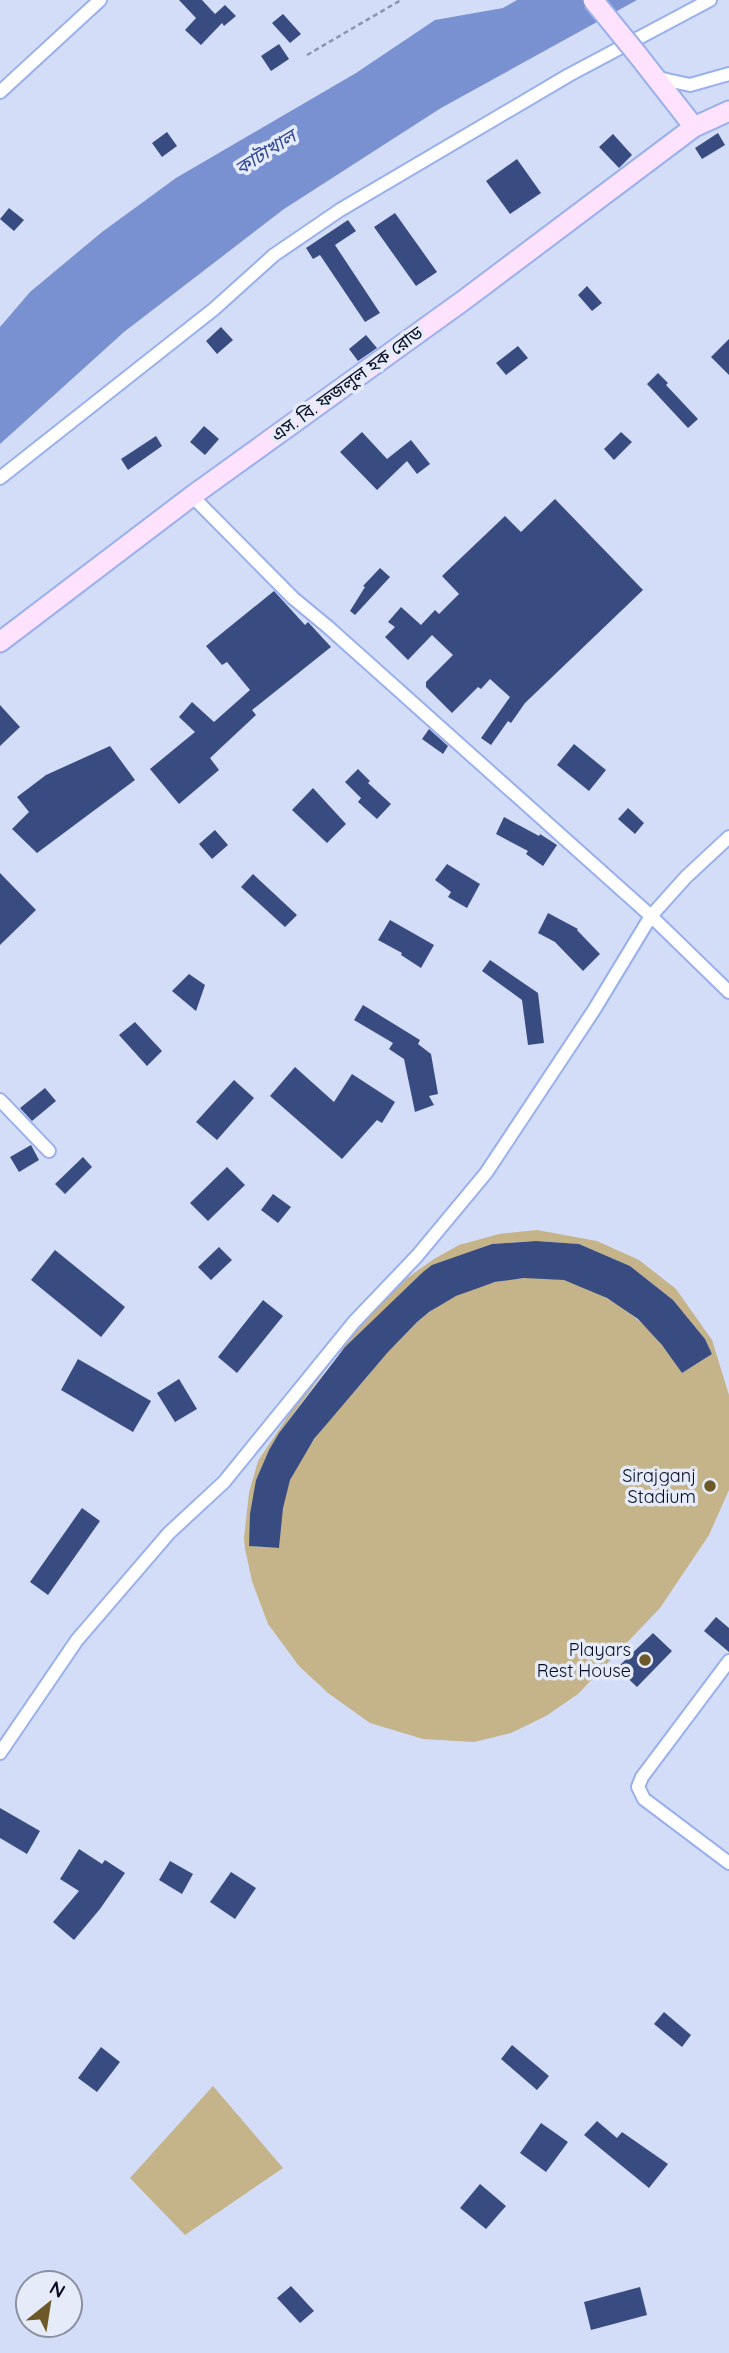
<svg xmlns="http://www.w3.org/2000/svg" width="729" height="2353" font-family="Quicksand,'Noto Sans Bengali',sans-serif">
	<rect width="100%" height="100%" fill="#d3ddf7"/>
	<path fill="#c5b389" fill-rule="evenodd" d="M537,1230L597,1241L639,1260L676,1289L712,1340L729,1395V1490L709,1535L660,1608L578,1694L546,1716L511,1733L474,1742L423,1739L370,1723L328,1693L299,1666L268,1624L252,1581L245,1549L244,1538L249,1493L258,1461L292,1410L343,1342L403,1281L434,1259L459,1245L499,1234ZM536,1241L579,1244L630,1266L673,1300L705,1339L712,1354L682,1373C669,1354 656,1335 638,1320C621,1305 586,1285 564,1280C520,1271 464,1286 428,1313C404,1331 385,1355 366,1378C339,1409 307,1442 290,1480C281,1500 281,1526 279,1548L250,1546L256,1480L269,1450L279,1433L335,1357L430,1267L492,1244Z
		M213,2086L283,2168L185,2235L130,2178Z"/>
	<path fill="#7991d0" d="M517,0H637L441,108L284,209L124,332L0,444V327L30,292L102,232L176,178L356,73L435,20L503,8Z"/>
	<path fill="#394c82" d="M179,0H202L215,14L225,5L236,16L224,26L222,23L201,45L185,30L196,18Z
		M283,14L301,34L290,43L272,23Z
		M279,44L289,59L271,71L261,56Z
		M167,132L177,146L162,157L152,143Z
		M718,133L725,145L702,159L695,148Z
		M613,134L632,155L619,168L599,147Z
		M517,159L541,193L510,214L486,181Z
		M9,208L24,220L14,231L0,219Z
		M395,213L437,272L416,286L374,227Z
		M348,220L356,231L335,245L380,313L365,322L320,255L313,259L306,248Z
		M587,286L602,303L592,311L578,295Z
		M221,327L233,340L217,354L206,341Z
		M366,335L377,348L358,361L349,349Z
		M729,339V375L711,357Z
		M518,346L528,358L506,375L496,363Z
		M658,373L668,383L666,385L698,419L688,428L647,384Z
		M204,426L219,439L205,455L190,442Z
		M362,432L387,459L411,440L430,464L417,474L407,461L377,490L340,452Z
		M621,432L632,442L614,460L604,449Z
		M156,436L162,446L128,470L121,459Z
		M555,499L643,590L525,703L511,723L508,721L491,745L481,738L510,697L490,679L481,689L478,687L452,713L426,687V682L453,655L432,635L408,660L385,637L395,627L388,622L401,607L421,625L435,610L439,614L459,594L442,576L505,516L521,532Z
		M380,568L390,577L355,615L350,611L365,587L363,586Z
		M274,591L305,625L308,622L331,647L252,710L256,715L210,758L219,770L179,804L150,769L195,732L179,717L192,702L214,722L250,690L227,662L222,665L206,646Z
		M0,705L20,727L0,746Z
		M429,729L448,746L443,754L422,739Z
		M574,744L606,770L589,791L557,765Z
		M110,746L135,780L37,853L12,829L29,812L17,797L46,775Z
		M358,769L370,781L368,783L391,804L377,819L358,802L361,798L345,782Z
		M313,788L346,824L327,843L292,810Z
		M628,808L644,823L635,834L618,819Z
		M504,817L539,836L540,834L557,845L543,866L526,854L528,851L496,834Z
		M215,830L228,845L212,859L199,844Z
		M447,864L480,884L467,908L448,897L451,892L435,880Z
		M0,873L36,910L0,945Z
		M253,874L297,915L285,927L241,887Z
		M548,913L578,929L577,930L600,954L583,971L555,942L538,933Z
		M390,920L434,945L421,968L401,955L402,953L378,940Z
		M490,960L538,993L544,1043L528,1045L522,1000L482,971Z
		M189,974L205,985L196,1011L172,991Z
		M363,1005L420,1040L418,1044L431,1054L438,1094L429,1096L434,1105L415,1112L404,1059L389,1049L393,1043L354,1020Z
		M135,1022L162,1051L147,1066L119,1035Z
		M295,1067L334,1102L352,1074L395,1102L382,1123L377,1120L342,1159L270,1096Z
		M234,1080L254,1098L217,1140L196,1122Z
		M45,1088L56,1101L32,1121L20,1108Z
		M31,1145L39,1160L19,1172L10,1157Z
		M83,1157L92,1167L65,1194L55,1184Z
		M227,1167L245,1185L208,1221L190,1203Z
		M273,1194L291,1207L278,1223L261,1210Z
		M536,1241L579,1244L630,1266L673,1300L705,1339L712,1354L682,1373L662,1345L638,1319L607,1298L564,1280L524,1278L495,1282L456,1296L429,1312L417,1322L388,1352L314,1439L290,1480L283,1508L279,1548L249,1546L250,1514L256,1480L269,1450L279,1433L345,1347L423,1272L432,1265L492,1244Z
		M219,1247L232,1260L211,1280L198,1267Z
		M55,1250L125,1307L101,1337L31,1280Z
		M263,1300L283,1316L237,1373L218,1357Z
		M78,1359L151,1401L133,1432L61,1390Z
		M179,1379L197,1409L175,1422L157,1393Z
		M82,1508L100,1521L48,1595L30,1582Z
		M716,1617L729,1628V1652L704,1631Z
		M653,1633L672,1651L637,1687L617,1668Z
		M0,1808L40,1831L27,1854L0,1838Z
		M79,1849L102,1864L105,1860L125,1873L100,1909L74,1940L53,1922L79,1891L60,1879Z
		M170,1861L193,1874L182,1894L159,1880Z
		M231,1872L256,1888L235,1919L210,1902Z
		M664,2012L691,2035L682,2047L654,2024Z
		M512,2045L549,2076L537,2090L501,2059Z
		M101,2047L120,2062L97,2092L78,2078Z
		M597,2121L617,2138L622,2132L668,2164L649,2188L584,2135Z
		M541,2123L568,2142L546,2172L520,2153Z
		M480,2184L506,2206L486,2229L460,2208Z
		M291,2286L314,2311L300,2323L277,2298Z
		M640,2287L647,2315L591,2330L584,2302Z"/>
	<g fill="none" stroke-linecap="round" stroke-linejoin="round">
		<g stroke="#98b0ee" stroke-width="16">
			<path id="street" d="M658,78L690,85L729,74
				M0,92L100,0
				M0,478L214,309L274,255L340,210L569,75L710,0
				M192,496L293,598L328,627L651,916L729,992
				M0,1100L49,1151
				M729,1661L642,1777L638,1787L644,1799L729,1863
				M0,1753L77,1640L169,1533L224,1482L354,1322L417,1256L486,1173L594,1010L651,916L686,877L729,837"/>
		</g>
		<g stroke="#98b0ee" stroke-width="23">
			<path id="secondary" d="M637,54L694,127
				M0,642L192,496L464,300L694,127L729,111"/>
		</g>
		<path stroke="#8c95ad" stroke-width="2.5" stroke-dasharray="5 3.5" stroke-linecap="butt" d="M307,55L401,0"/>
		<use href="#street" stroke="#fff" stroke-width="12"/>
		<use href="#secondary" stroke="#fee2fe" stroke-width="19"/>
		<g stroke="#98b0ee" stroke-width="23" stroke-linecap="butt">
			<path id="secondary-bridge" d="M593,0L637,54"/>
		</g>
		<use href="#secondary-bridge" stroke="#fee2fe" stroke-width="19"/>
	</g>
	<g fill="#6c5927" stroke="#e5ebf8" stroke-width="2.5">
		<circle cx="710" cy="1486" r="7"/>
		<circle cx="645" cy="1660" r="7"/>
	</g>
	<g text-anchor="middle" stroke-width="7" stroke-linejoin="round" paint-order="stroke">
		<g font-size="18" fill="#050b21" stroke="#e5ebf8">
			<text transform="translate(347 384) rotate(-36)" y="6">এস. বি. ফজলুল হক রোড</text>
		</g>
		<g font-size="18" fill="#050b21" stroke="#e5ebf8" text-anchor="end">
			<text x="696" y="1482">Sirajganj<tspan x="696" dy="21">Stadium</tspan></text>
			<text x="631" y="1656">Playars<tspan x="631" dy="21">Rest House</tspan></text>
		</g>
		<g font-size="19" font-style="italic" fill="#324a97" stroke="#e5ebf8">
			<text transform="translate(265 152) rotate(-32)" y="7">কাটাখাল</text>
		</g>
	</g>
	<g transform="translate(49 2304) rotate(30)"><circle r="33" fill="#e5ebf8" stroke="#8b91a2" stroke-width="2"/>
	<path d="M0-5L12 26L0 18L-12 26Z" fill="#6c5927"/>
	<text y="-10" font-size="19" font-weight="bold" text-anchor="middle" fill="#050b21">N</text>
	</g>
</svg>
